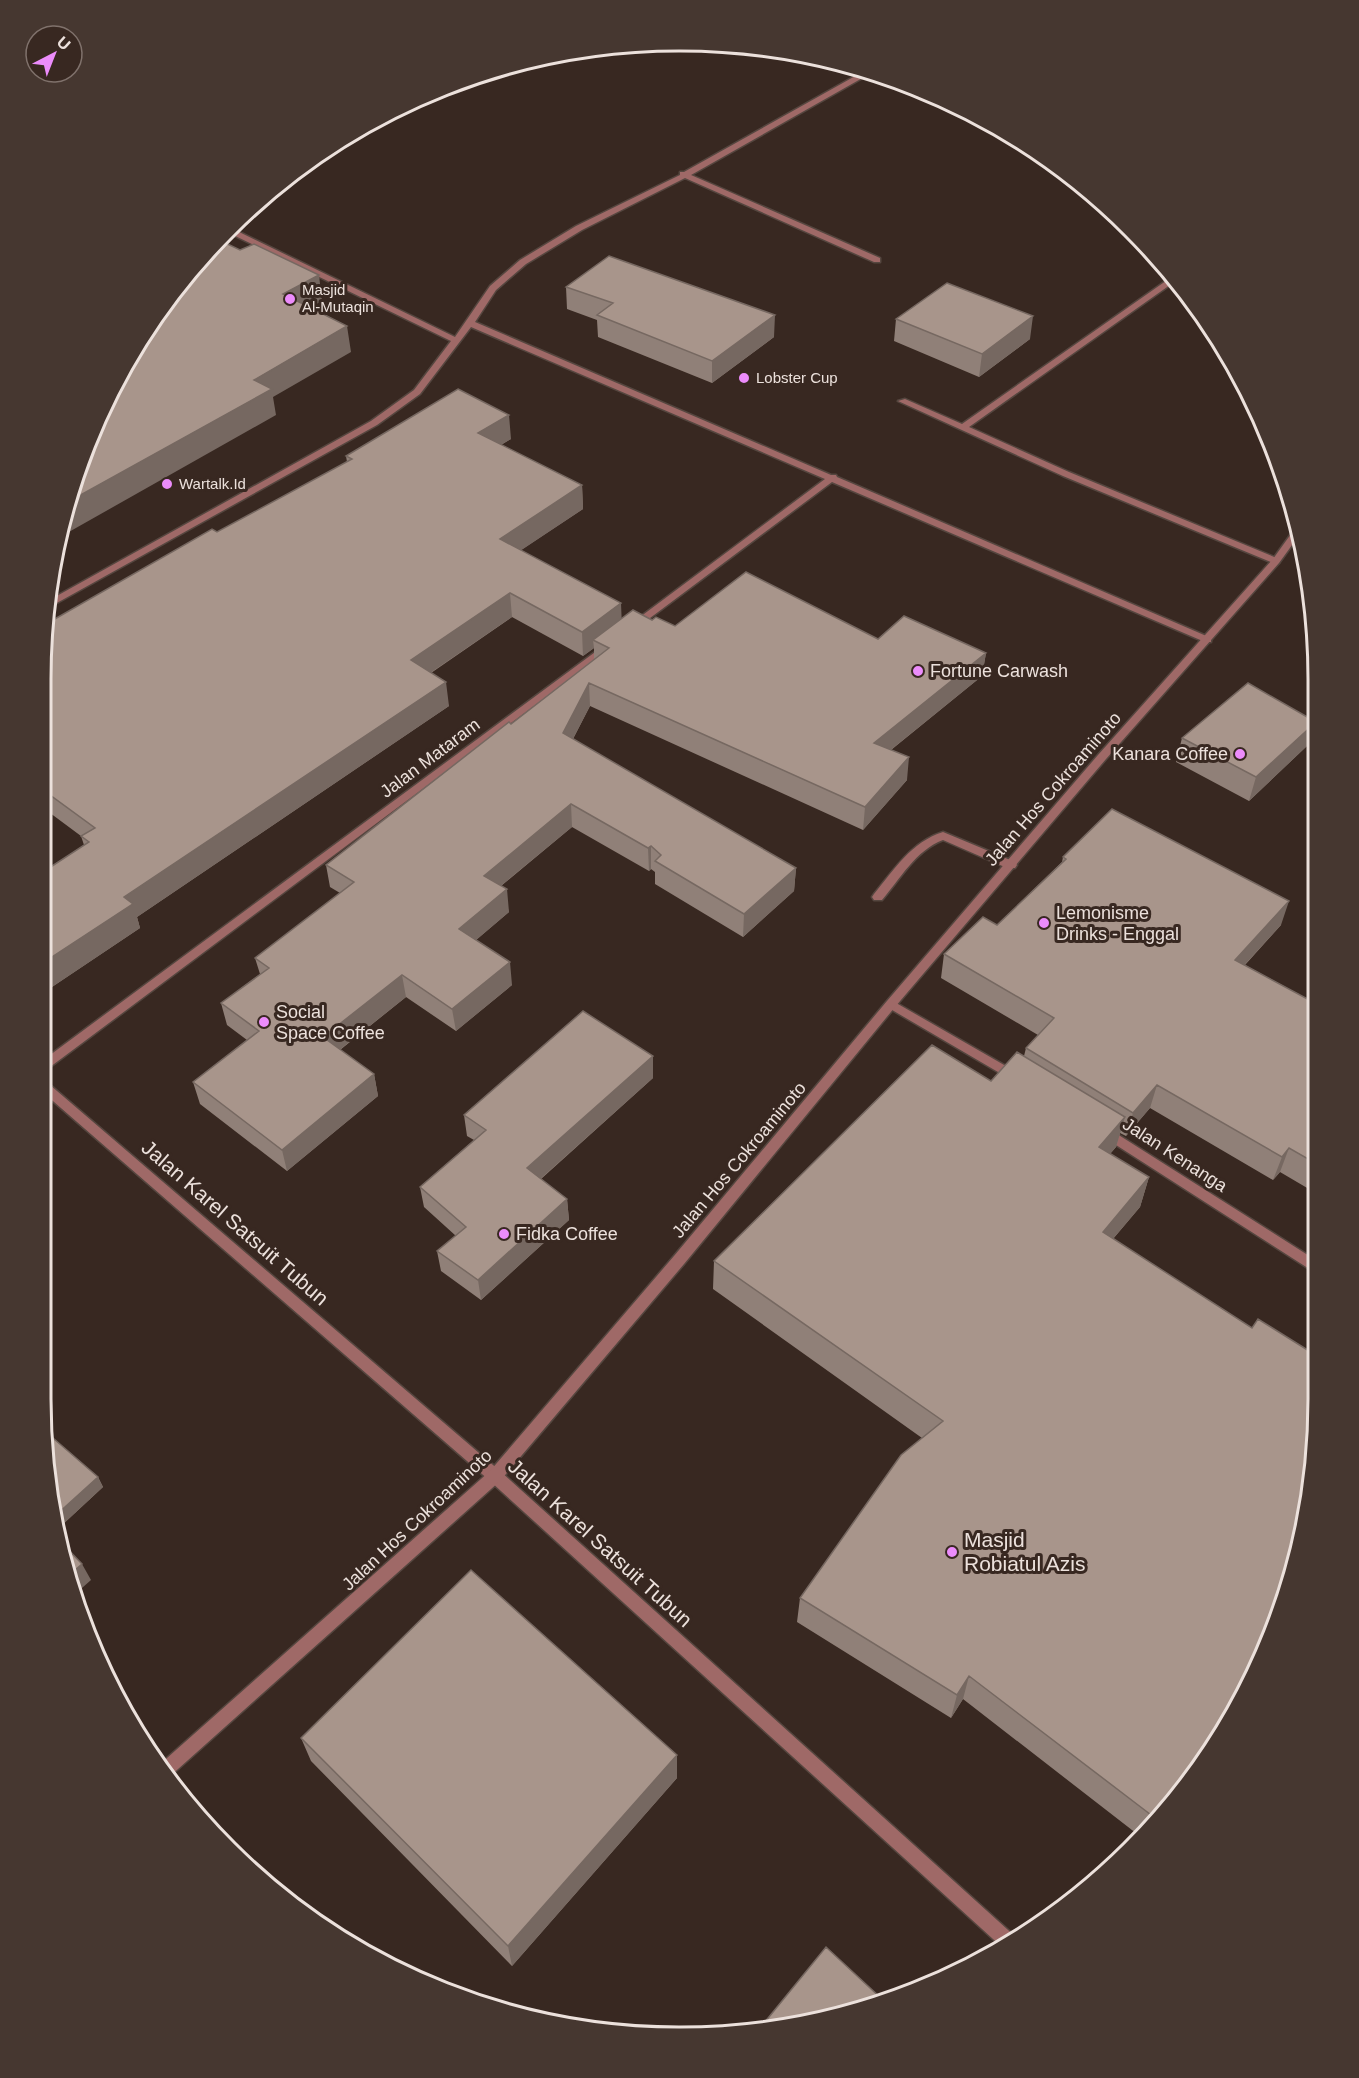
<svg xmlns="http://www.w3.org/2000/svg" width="1359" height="2078" font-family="Helvetica,sans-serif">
	<rect width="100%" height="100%" fill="#382821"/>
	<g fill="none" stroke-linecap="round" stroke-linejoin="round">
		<g stroke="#55463f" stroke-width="3">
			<path id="service" d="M1173,276L1177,280L969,427L1069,472L1279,559V563H1273L1063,476L898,401L905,399L962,424Z
				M943,832L1015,862L1017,865L1015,868H1007L943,840C916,850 900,879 882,900H874L872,897L874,894C894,870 911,842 943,832Z"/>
		</g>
		<g stroke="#55463f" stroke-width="3">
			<path id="minor" d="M866,70L873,72L691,175L880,258V262H874L685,178L582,230L526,264L496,290L475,322L831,475H836L837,477L1211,638V642H1205L832,482L638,627H632V623L825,479L471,327L420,394L377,425L46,609V602L371,421L414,390L451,341L227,232L231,228L455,337L490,286L520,260L576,226L680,175V172H684Z
				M606,644L610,645V649L46,1070V1058Z
				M891,1000L1018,1073L1020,1076L1018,1079H1010L887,1007L885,1004Z
				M46,1083L50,1085L500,1471L1018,1939L1004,1949L490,1481L46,1095Z
				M1106,1127L1314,1259V1272L1102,1136L1100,1132L1102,1128Z"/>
		</g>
		<g stroke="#55463f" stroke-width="3">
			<path id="tertiary" d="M1299,526L1300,534L1279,563L1106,759L895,1007L684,1264L500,1481L168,1778L158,1766L490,1471L674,1256L887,1001L1098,755L1273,559L1296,527Z"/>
		</g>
		<use href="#service" fill="#9f6967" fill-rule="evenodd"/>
		<use href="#minor" fill="#9f6967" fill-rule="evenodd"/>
		<use href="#tertiary" fill="#9f6967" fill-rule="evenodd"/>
	</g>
	<path fill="#908078" d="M566,287L774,337L712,383L598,337L597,320L567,309Z
		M896,319L1030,339L979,377L894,341Z
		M511,439L501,445L582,485L583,509L521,550L622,619L652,620L675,626L878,639L986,653L982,676L891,750L907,780L863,830L590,706L573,739L796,868L794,891L743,937L655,884V872L651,869L649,871L572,827L501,886L509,912L476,940L512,985L456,1031L406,997L340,1050L374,1074L378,1096L287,1171L200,1104L193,1082L247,1040L227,1025L221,1003L260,974L255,958L340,893L330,887L326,865L511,724L594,660V648L583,656L512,617L431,673L449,706L137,917L140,928L46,991V870L84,845L81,836L46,810V624L347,462L346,456Z
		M1182,738L1308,745L1249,801L1176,762Z
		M1063,857L1281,925L1245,965L1315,1003L1314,1192L1280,1172L1273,1180L1150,1108L1126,1136L1120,1133L1116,1147L1110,1154L1149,1177L1140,1207L1113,1239L1160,1820L1141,1837L963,1699L951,1718L797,1622L800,1598L922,1438L713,1289L714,1261L991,1081L1024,1056L1026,1048L1038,1035L941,978L944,954L997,925L1062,862Z
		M653,1056V1078L541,1179L567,1199L569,1220L481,1300L441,1271L437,1251L456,1236L424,1207L420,1187L474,1140L467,1136L464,1115Z
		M98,1477L103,1487L61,1526L55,1520L46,1482Z
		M301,1738L677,1778L512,1966L311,1761Z"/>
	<path fill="#766861" d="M319,275L322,301L287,320L283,294Z
		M775,315L774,337L712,383V361Z
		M1033,316L1030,339L979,377L982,354Z
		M347,326L351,352L273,397L276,415L60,537L68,502L254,380Z
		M509,415L511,439L480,457L478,433Z
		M582,485L583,509L502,563L500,539Z
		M510,593L512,617L414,684L411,660Z
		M621,603L622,627L593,640L594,648L583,656L582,632Z
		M986,653L982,676L872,765L874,743Z
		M446,682L449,706L137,917L140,928L46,991V961L124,897Z
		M589,683L590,706L564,756L563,733Z
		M1316,722L1308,745L1249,801L1256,777Z
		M909,757L907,780L863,830L865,807Z
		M571,804L572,827L486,898L484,876Z
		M651,846V869L649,871L648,848Z
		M796,868L794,891L743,937L744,914Z
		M507,889L509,912L462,952L459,929Z
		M1289,901L1281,925L1227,984L1235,960Z
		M510,962L512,985L456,1031L452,1009Z
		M402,975L406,997L328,1059L323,1037Z
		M653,1056V1078L529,1189L527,1168Z
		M374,1074L378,1096L287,1171L282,1150Z
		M1157,1085L1150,1108L1126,1136L1133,1113Z
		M1125,1117L1116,1147L1091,1176L1099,1147Z
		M1289,1148L1280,1172L1273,1180L1282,1157Z
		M1149,1177L1140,1207L1094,1261L1103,1232Z
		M567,1199L569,1220L481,1300L478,1280Z
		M98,1477L103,1487L61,1526L55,1516Z
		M82,1564L91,1580L73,1596L68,1576Z
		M969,1676L963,1699L951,1718L957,1695Z
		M677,1755V1778L512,1966L508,1946Z"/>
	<path fill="#a8958b" stroke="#766861" stroke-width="1.5" d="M219,240L240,250L254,244L319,275L283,294L347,326L254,380L272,389L68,502L74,474L106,397L199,258Z
		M609,256L775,315L712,361L597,315L613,303L566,287Z
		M947,283L1033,316L982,354L896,319Z
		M458,389L509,415L478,433L582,485L500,539L621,603L582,632L510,593L411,660L446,682L124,897L133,904L46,961V870L89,842L81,836L95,828L46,792V624L212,529L217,532L352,459L346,456Z
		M746,572L878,639L904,616L986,653L874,743L909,757L865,807L589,683L563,733L796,868L744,914L655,861L661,855L651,846L648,848L571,804L484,876L507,889L459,929L510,962L452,1009L402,975L323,1037L374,1074L282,1150L193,1082L259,1031L221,1003L269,968L255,958L354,882L326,865L509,722L511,724L609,648L593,640L633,610L652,620L656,617L675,626Z
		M1248,683L1316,722L1256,777L1182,738Z
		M1112,809L1289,901L1235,960L1315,1003V1163L1289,1148L1282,1157L1157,1085L1133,1113L1026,1048L1054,1018L944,954L983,917L997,925L1066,859L1063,857Z
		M583,1011L653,1056L527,1168L567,1199L478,1280L437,1251L466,1227L420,1187L486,1130L464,1115Z
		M932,1045L991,1081L1017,1052L1125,1117L1099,1147L1149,1177L1103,1232L1252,1328L1258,1319L1314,1354L1313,1482L1297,1564L1253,1681L1159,1821L969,1676L957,1695L800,1598L901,1455L943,1421L714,1261Z
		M46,1432L98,1477L55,1516L53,1514L46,1482Z
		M60,1541L82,1564L68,1576Z
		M471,1570L677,1755L508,1946L301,1738Z
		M826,1947L884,2001L804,2025L760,2028Z"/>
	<g fill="#ec8cfb" stroke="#382821" stroke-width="2">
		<circle cx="290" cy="299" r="6"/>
		<circle cx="744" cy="378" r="6"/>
		<circle cx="167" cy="484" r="6"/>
		<circle cx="918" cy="671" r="6"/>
		<circle cx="1240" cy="754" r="6"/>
		<circle cx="1044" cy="923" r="6"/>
		<circle cx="264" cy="1022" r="6"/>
		<circle cx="504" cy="1234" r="6"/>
		<circle cx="952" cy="1552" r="6"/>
	</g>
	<g text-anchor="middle" stroke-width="6" stroke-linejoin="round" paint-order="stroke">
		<g font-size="15" fill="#ece1dc" stroke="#382821" text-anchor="start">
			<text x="302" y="295">Masjid<tspan x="302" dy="17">Al-Mutaqin</tspan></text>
			<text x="756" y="383">Lobster Cup</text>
			<text x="179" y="489">Wartalk.Id</text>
		</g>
		<g font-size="18" fill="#ece1dc" stroke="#382821" text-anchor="start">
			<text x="930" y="677">Fortune Carwash</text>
			<text x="1228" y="760" text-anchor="end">Kanara Coffee</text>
			<text x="1056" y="919">Lemonisme<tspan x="1056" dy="21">Drinks - Enggal</tspan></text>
			<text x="276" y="1018">Social<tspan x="276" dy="21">Space Coffee</tspan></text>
			<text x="516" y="1240">Fidka Coffee</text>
		</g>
		<g font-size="18" fill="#ece1dc" stroke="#382821">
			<text transform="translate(430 758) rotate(-37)" y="6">Jalan Mataram</text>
			<text transform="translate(1053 789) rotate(-49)" y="6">Jalan Hos Cokroaminoto</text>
			<text transform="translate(1175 1155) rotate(33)" y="6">Jalan Kenanga</text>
			<text transform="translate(739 1160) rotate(-50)" y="6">Jalan Hos Cokroaminoto</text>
			<text transform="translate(417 1520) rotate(-43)" y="6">Jalan Hos Cokroaminoto</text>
		</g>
		<g font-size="21" fill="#ece1dc" stroke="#382821">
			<text transform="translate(235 1223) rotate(41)" y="7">Jalan Karel Satsuit Tubun</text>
			<text transform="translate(600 1543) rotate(42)" y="7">Jalan Karel Satsuit Tubun</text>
		</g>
		<g font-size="21" fill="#ece1dc" stroke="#382821" text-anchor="start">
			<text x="964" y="1547">Masjid<tspan x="964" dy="24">Robiatul Azis</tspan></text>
		</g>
	</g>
	<path d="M0 0H1359V2078H0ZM679 51H680A628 628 0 0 1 1308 679V1399A628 628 0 0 1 680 2027H679A628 628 0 0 1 51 1399V679A628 628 0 0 1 679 51Z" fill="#463730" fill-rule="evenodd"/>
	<path fill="none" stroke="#ece1dc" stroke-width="3" d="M679 51H680A628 628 0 0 1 1308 679V1399A628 628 0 0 1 680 2027H679A628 628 0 0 1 51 1399V679A628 628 0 0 1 679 51Z"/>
	<g transform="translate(54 54) rotate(42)"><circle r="28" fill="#382821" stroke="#80726c" stroke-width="1.5"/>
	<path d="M0-4.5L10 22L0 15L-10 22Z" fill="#ec8cfb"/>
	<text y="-9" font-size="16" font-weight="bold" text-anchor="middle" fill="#ece1dc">U</text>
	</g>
</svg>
